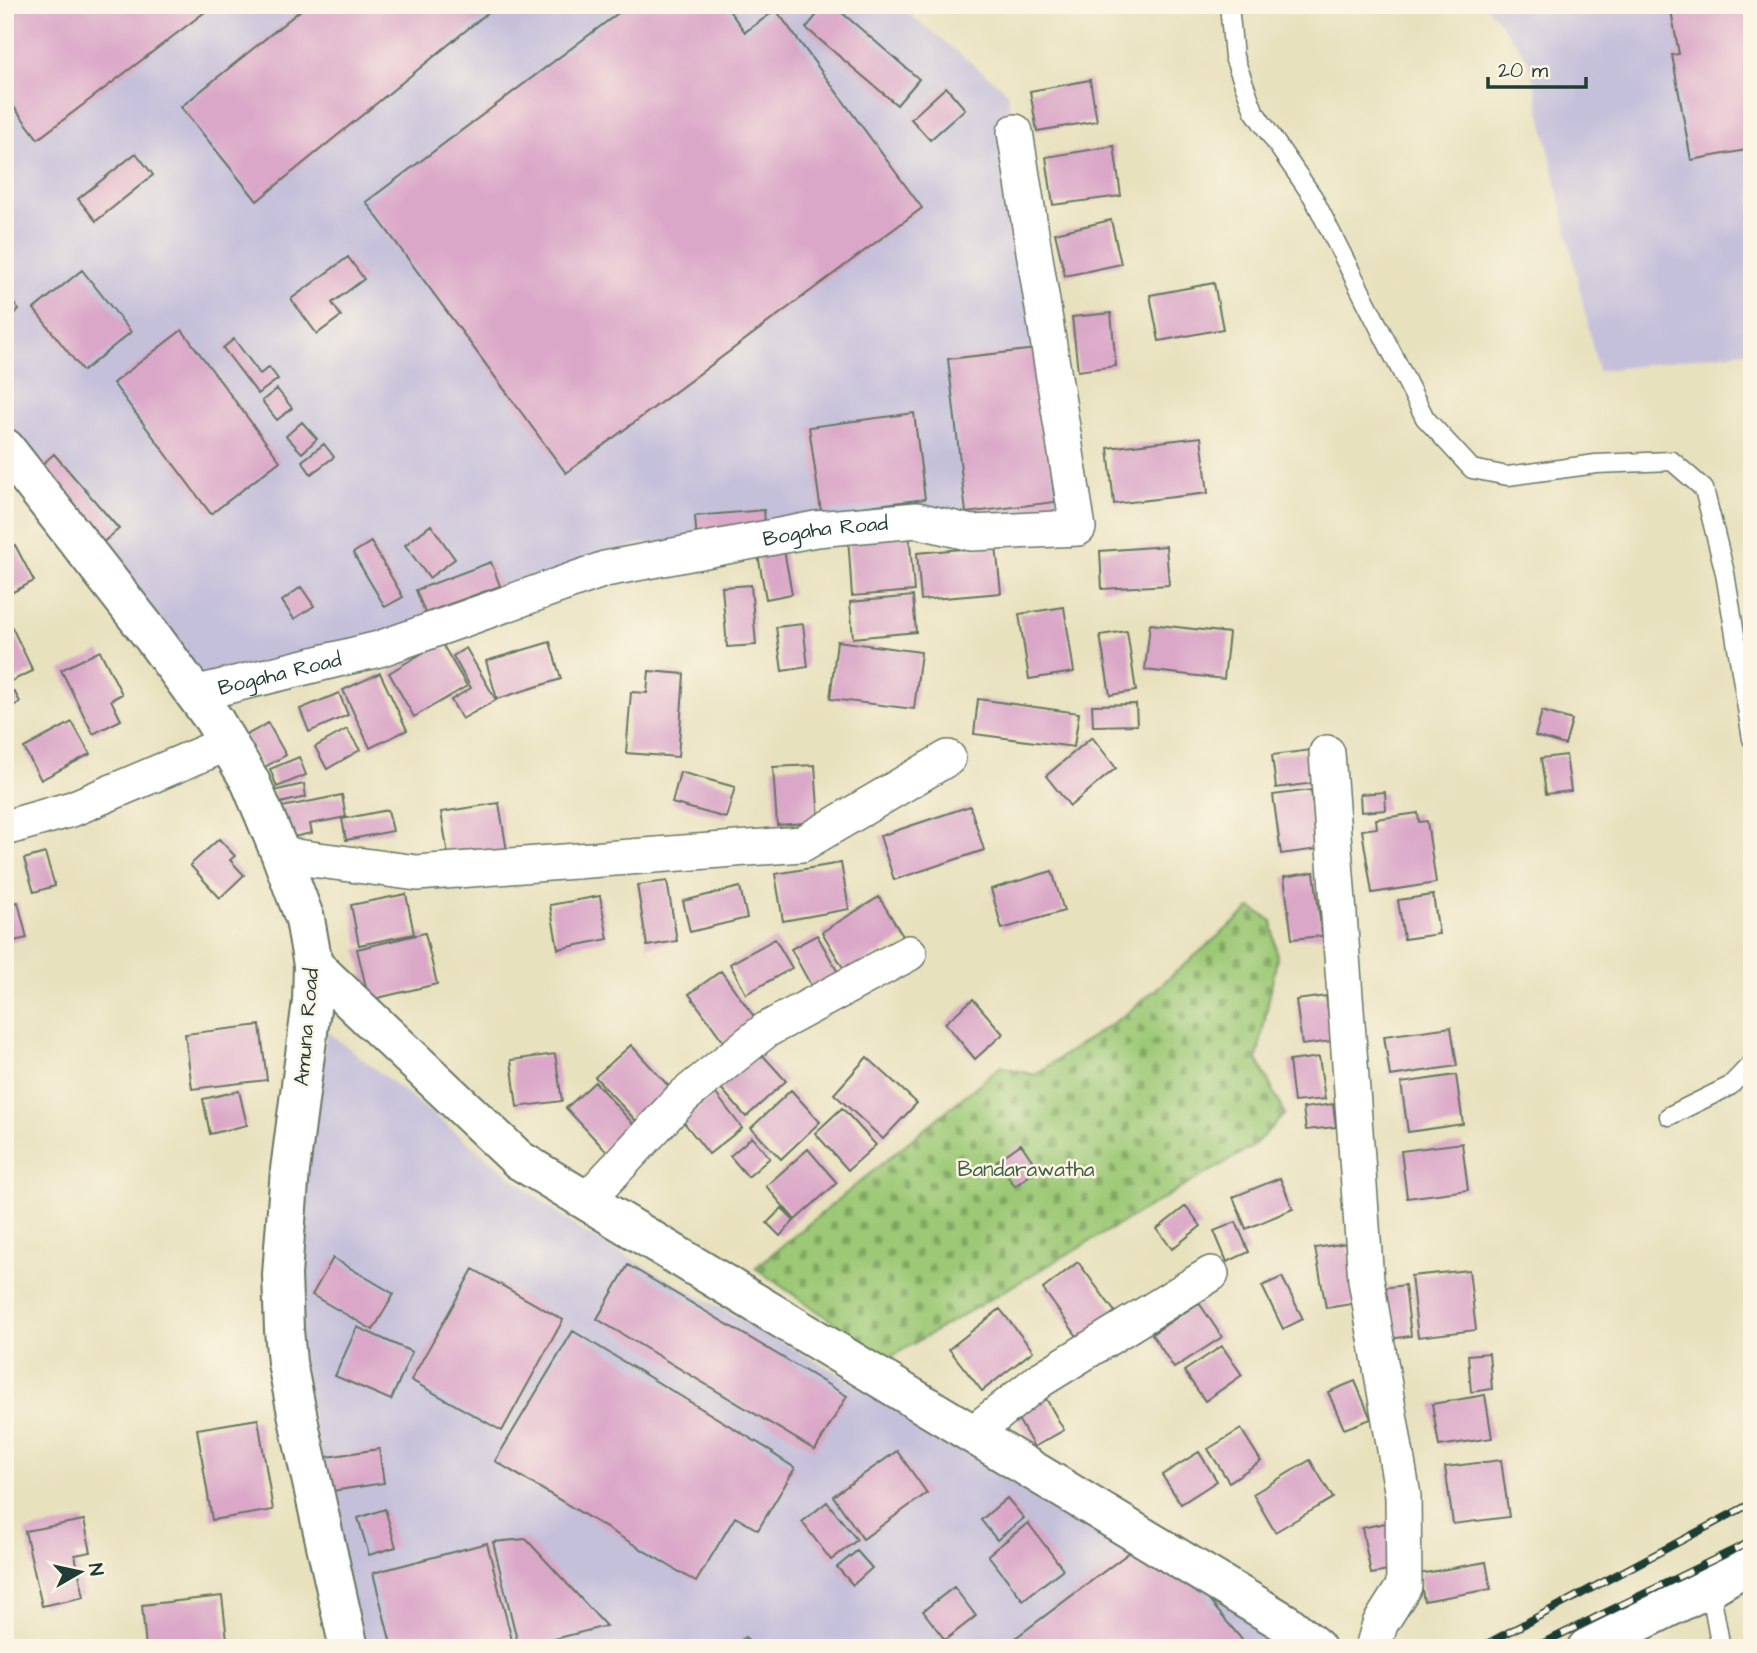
<svg xmlns="http://www.w3.org/2000/svg" width="1757" height="1653" font-family="'Architects Daughter',sans-serif">
	<defs>
		<pattern id="cemetery-stones" width="16" height="16" patternUnits="userSpaceOnUse" patternTransform="scale(1.75)"><rect width="16" height="16" fill="#9dc976"/><path d="M2 7V4a2 2 0 0 1 4 0v3zM10 15v-3a2 2 0 0 1 4 0v3z" fill="#7fa462"/></pattern>
	</defs>
	<rect width="100%" height="100%" fill="#fcf5e5"/>
	<filter id="ink" filterUnits="userSpaceOnUse"><feTurbulence type="fractalNoise" baseFrequency=".0143" numOctaves="2"/><feDisplacementMap in="SourceGraphic" scale="14" xChannelSelector="R" yChannelSelector="G"/><feConvolveMatrix kernelMatrix="1 2 1 2 8 2 1 2 1" color-interpolation-filters="sRGB"/></filter>
	<filter id="wash" filterUnits="userSpaceOnUse"><feTurbulence type="fractalNoise" baseFrequency=".00686" numOctaves="4" result="noise"/><feDisplacementMap in="SourceGraphic" scale="28" xChannelSelector="R" yChannelSelector="G"/><feGaussianBlur stdDeviation="1.57" result="paint"/><feColorMatrix in="noise" values="0 0 0 0 0 0 0 0 0 0 0 0 0 0 0 0 0 1.4 0 .05"/><feComposite in="paint" operator="in"/></filter>
	<g filter="url(#wash)">
		<rect width="100%" height="100%" fill="#e8e1be"/>
		<path fill="#c5c0da" d="M5,5H898L1007,91L1064,518L757,543L639,544L221,710L5,433Z
			M1486,5H1752V350L1598,371L1529,60Z
			M327,1031L578,1229L1187,1568L1301,1648H362L300,1361L301,1186Z"/>
		<path fill="url(#cemetery-stones)" stroke="#5e8355" stroke-width="2" d="M1251,908L1272,921L1277,958L1257,1059L1285,1114L1252,1147L887,1359L755,1268L1001,1066L1034,1075L1129,1012Z"/>
		<g id="blocks">
			<path fill="#daa7c8" d="M5,5H214L38,139L5,95Z
				M307,5H497L257,201L181,107Z
				M629,5H725L745,32L776,10L922,208L566,473L366,202Z
				M825,5H833L919,79L897,105L806,28Z
				M1670,5H1752V149L1691,160L1672,55L1679,54Z
				M1090,80L1097,121L1037,131L1030,91Z
				M946,87L965,109L930,140L911,119Z
				M1114,146L1121,196L1053,205L1046,157Z
				M136,153L153,175L96,221L78,199Z
				M1111,220L1121,264L1065,276L1055,233Z
				M348,257L364,279L332,303L341,316L317,334L291,299Z
				M82,270L131,332L83,371L34,309Z
				M1214,283L1223,329L1159,341L1150,295Z
				M5,292L19,310L5,321Z
				M1111,313L1116,366L1078,371L1072,317Z
				M182,330L280,461L211,514L113,383Z
				M234,339L260,374L269,367L278,379L258,394L223,348Z
				M1036,349L1055,502L966,513L948,359Z
				M277,389L292,408L277,420L262,401Z
				M914,413L925,499L821,512L809,427Z
				M302,422L317,439L302,453L286,436Z
				M1201,437L1208,493L1114,504L1108,448Z
				M324,444L334,457L311,474L302,461Z
				M54,454L119,529L102,543L38,468Z
				M764,510L766,537L697,543L695,516Z
				M431,525L455,559L429,578L405,545Z
				M909,531L914,591L852,596L848,536Z
				M371,542L403,597L385,607L353,553Z
				M15,545L34,581L5,596V550Z
				M996,546L1001,593L921,600L917,553Z
				M1166,546L1169,585L1102,589L1100,551Z
				M784,550L792,594L766,599L758,555Z
				M491,562L500,586L425,613L416,590Z
				M751,585L756,645L727,647L722,587Z
				M301,587L314,606L294,619L282,601Z
				M913,596L916,632L853,638L850,602Z
				M1064,607L1074,672L1029,679L1019,614Z
				M8,619L33,671L5,684V620Z
				M803,624L808,667L782,671L776,627Z
				M1150,624L1229,633L1224,679L1145,670Z
				M1127,631L1136,691L1110,695L1100,635Z
				M837,641L921,652L914,709L830,699Z
				M441,642L467,686L414,717L389,673Z
				M550,642L561,679L497,699L486,661Z
				M466,648L496,700L462,719L451,700L471,688L453,656Z
				M100,651L122,694L111,700L121,720L93,734L61,670Z
				M649,671L684,674L678,757L626,753L631,692L647,693Z
				M380,673L407,730L370,748L343,690Z
				M14,691L20,702L5,711V696Z
				M339,693L348,715L309,732L300,709Z
				M978,699L1079,713L1074,747L974,734Z
				M1136,704L1137,725L1093,726L1092,705Z
				M1542,711L1572,720L1565,745L1535,736Z
				M72,722L90,754L41,780L24,748Z
				M268,723L286,755L263,768L245,736Z
				M347,729L360,750L327,769L315,747Z
				M1092,737L1116,768L1070,806L1046,776Z
				M1311,750L1315,783L1276,788L1272,755Z
				M1566,755L1571,791L1546,794L1541,758Z
				M299,757L306,775L277,787L270,769Z
				M815,765L819,822L777,825L773,767Z
				M680,772L735,787L726,818L672,803Z
				M304,784L306,797L276,804L273,791Z
				M1311,790L1319,849L1281,854L1273,795Z
				M1385,792L1386,810L1361,812L1360,794Z
				M342,795L346,817L310,824L312,833L283,839L277,808Z
				M499,803L507,851L449,861L441,812Z
				M970,806L984,850L894,880L880,836Z
				M388,810L393,831L346,840L342,819Z
				M1418,813L1419,822L1427,821L1436,883L1372,893L1362,830L1377,828L1376,819Z
				M219,839L235,856L230,860L244,875L220,898L190,865Z
				M45,853L55,886L34,892L24,859Z
				M841,863L849,909L783,921L775,874Z
				M1052,871L1064,911L1002,929L991,889Z
				M1314,872L1322,936L1292,939L1284,877Z
				M667,881L677,941L647,946L637,885Z
				M740,887L747,918L690,932L683,901Z
				M406,894L414,934L359,945L351,905Z
				M1433,895L1439,934L1404,939L1398,900Z
				M600,896L608,939L558,949L550,905Z
				M879,897L904,938L846,973L822,932Z
				M18,902L27,938L5,943V905Z
				M425,933L437,984L369,1000L357,949Z
				M817,935L840,976L814,991L791,949Z
				M775,939L792,968L746,994L730,964Z
				M721,971L760,1025L728,1048L689,994Z
				M1326,996L1332,1041L1302,1045L1296,1000Z
				M973,999L1003,1034L975,1059L945,1023Z
				M260,1025L267,1080L192,1089L185,1034Z
				M1451,1027L1457,1066L1390,1076L1384,1036Z
				M631,1045L673,1091L638,1123L595,1077Z
				M759,1051L786,1081L746,1117L719,1086Z
				M555,1054L562,1101L517,1107L511,1060Z
				M867,1057L917,1103L883,1139L834,1094Z
				M1319,1057L1325,1099L1294,1102L1289,1061Z
				M1456,1075L1463,1124L1408,1132L1401,1083Z
				M595,1082L635,1126L607,1152L566,1108Z
				M791,1090L820,1122L781,1159L751,1128Z
				M239,1091L247,1125L210,1134L203,1099Z
				M716,1094L742,1128L709,1154L682,1120Z
				M1333,1104L1336,1127L1306,1130L1303,1108Z
				M842,1108L876,1145L848,1170L815,1133Z
				M752,1137L770,1158L748,1177L730,1156Z
				M1462,1143L1468,1190L1407,1198L1401,1151Z
				M1021,1144L1038,1169L1015,1186L997,1161Z
				M808,1149L837,1183L795,1220L766,1186Z
				M1280,1178L1293,1209L1246,1229L1233,1197Z
				M1186,1206L1201,1226L1172,1249L1157,1229Z
				M782,1208L794,1221L780,1236L767,1223Z
				M1236,1222L1249,1252L1227,1262L1214,1231Z
				M1347,1243L1358,1303L1326,1308L1315,1248Z
				M333,1258L394,1294L373,1330L312,1295Z
				M1078,1262L1115,1312L1079,1339L1043,1289Z
				M628,1265L847,1396L815,1450L597,1319Z
				M473,1269L563,1320L502,1431L411,1380Z
				M1469,1270L1476,1330L1418,1337L1411,1276Z
				M1282,1277L1303,1319L1283,1329L1262,1286Z
				M1405,1285L1411,1336L1389,1339L1383,1288Z
				M1199,1303L1222,1337L1174,1368L1152,1334Z
				M1000,1309L1033,1351L982,1391L949,1349Z
				M357,1327L412,1352L391,1400L335,1376Z
				M573,1331L773,1452L772,1453L795,1468L758,1530L735,1517L696,1582L495,1461Z
				M1222,1346L1242,1375L1205,1401L1184,1371Z
				M1489,1353L1492,1389L1471,1392L1468,1355Z
				M1355,1381L1371,1419L1344,1429L1328,1392Z
				M1044,1395L1064,1430L1034,1447L1014,1412Z
				M1485,1395L1492,1438L1439,1446L1432,1404Z
				M258,1419L273,1510L212,1520L197,1429Z
				M1241,1429L1261,1461L1229,1482L1208,1449Z
				M379,1449L384,1483L332,1491L327,1457Z
				M897,1451L927,1493L863,1539L833,1496Z
				M1199,1452L1217,1481L1181,1504L1162,1475Z
				M1310,1460L1333,1498L1275,1532L1253,1494Z
				M1501,1460L1509,1517L1453,1524L1445,1467Z
				M1007,1498L1024,1518L997,1540L981,1520Z
				M827,1502L857,1540L831,1560L802,1522Z
				M385,1509L396,1547L369,1555L358,1518Z
				M84,1520L91,1552L75,1555L84,1597L42,1606L25,1531Z
				M1390,1522L1399,1569L1371,1574L1362,1528Z
				M1028,1523L1063,1569L1023,1600L988,1555Z
				M526,1539L606,1626L519,1648L493,1542Z
				M487,1543L514,1648H392L373,1573Z
				M1134,1549L1187,1574L1249,1648H1002Z
				M857,1551L872,1568L853,1585L837,1567Z
				M1486,1562L1491,1589L1424,1601L1419,1574Z
				M954,1587L976,1616L945,1640L923,1611Z
				M222,1596L228,1648H146L142,1605Z
				M745,1637L755,1648H733Z"/>
		</g>
	</g>
	<g filter="url(#ink)">
		<use href="#blocks" fill-opacity="0" stroke="#657664" stroke-width="2"/>
		<g fill="none" stroke-linecap="round" stroke-linejoin="round">
			<g stroke="#657664" stroke-width="21">
				<path id="service" d="M1229,5L1234,57L1254,111L1313,197L1425,418L1472,469L1508,476L1596,464L1672,461L1704,489L1725,573L1752,739
					M1669,1116L1730,1086L1752,1063
					M1710,1587L1721,1648"/>
			</g>
			<g stroke="#657664" stroke-width="38">
				<g id="minor">
					<path id="s1" d="M194,694L379,649L605,569L816,529L917,520L971,533L1078,528L1015,132"/>
					<path d="M1327,753L1366,1280L1403,1496L1404,1586L1380,1624L1373,1648"/>
					<path d="M5,828L72,809L228,743"/>
					<path d="M281,855L417,873L802,844L948,758"/>
					<path d="M586,1201L684,1096L766,1030L909,953"/>
					<path d="M972,1434L1040,1380L1211,1274"/>
				</g>
			</g>
			<g stroke="#657664" stroke-width="42">
				<path id="tertiary" d="M5,448L152,636L214,720L250,781L281,855L305,919L313,965L312,1001L290,1170L284,1247L282,1275L284,1330L287,1363L301,1433L349,1648
					M313,965L519,1160L1287,1624L1316,1648
					M1587,1648L1710,1587L1752,1562"/>
			</g>
			<use href="#service" stroke="#fff" stroke-width="18"/>
			<use href="#minor" stroke="#fff" stroke-width="35"/>
			<use href="#tertiary" stroke="#fff" stroke-width="38"/>
			<g stroke="#1f3d34" stroke-width="8">
				<path id="rail" d="M1479,1648L1752,1503
					M1533,1648L1752,1541"/>
			</g>
			<use href="#rail" stroke="#fcf5e5" stroke-width="5" stroke-dasharray="16" stroke-linecap="butt"/>
		</g>
	</g>
	<g text-anchor="middle" stroke-width="5" stroke-linejoin="round" paint-order="stroke">
		<g font-size="21" fill="#1f3d34" stroke="#fcf5e5">
			<text dy="7" stroke="none"><textPath href="#s1" startOffset="654">Bogaha Road</textPath></text>
			<text dy="7" stroke="none"><textPath href="#s1" startOffset="88">Bogaha Road</textPath></text>
			<text transform="translate(306 1027) rotate(-85)" y="7">Amuna Road</text>
		</g>
		<g font-size="21" fill="#3e6044" stroke="#fcf5e5">
			<text x="1026" y="1176">Bandarawatha</text>
		</g>
	</g>
	<rect width="1757" height="1653" fill="none" stroke="#fcf5e5" stroke-width="28"/>
	<g transform="translate(80 1572) rotate(81)" stroke="#fcf5e5" stroke-width="5" paint-order="stroke">
	<path d="M0-5L12 26L0 18L-12 26Z" fill="#1f3d34"/>
	<text y="-10" font-size="19" font-weight="bold" text-anchor="middle" fill="#1f3d34">N</text>
	</g>
	<path d="M1488 77v10h98v-10" fill="none" stroke="#1f3d34" stroke-width="3.5"/>
	<text x="1498" y="77" font-size="21" fill="#1f3d34" stroke="#fcf5e5" stroke-width="5" paint-order="stroke">20 m</text>
</svg>
